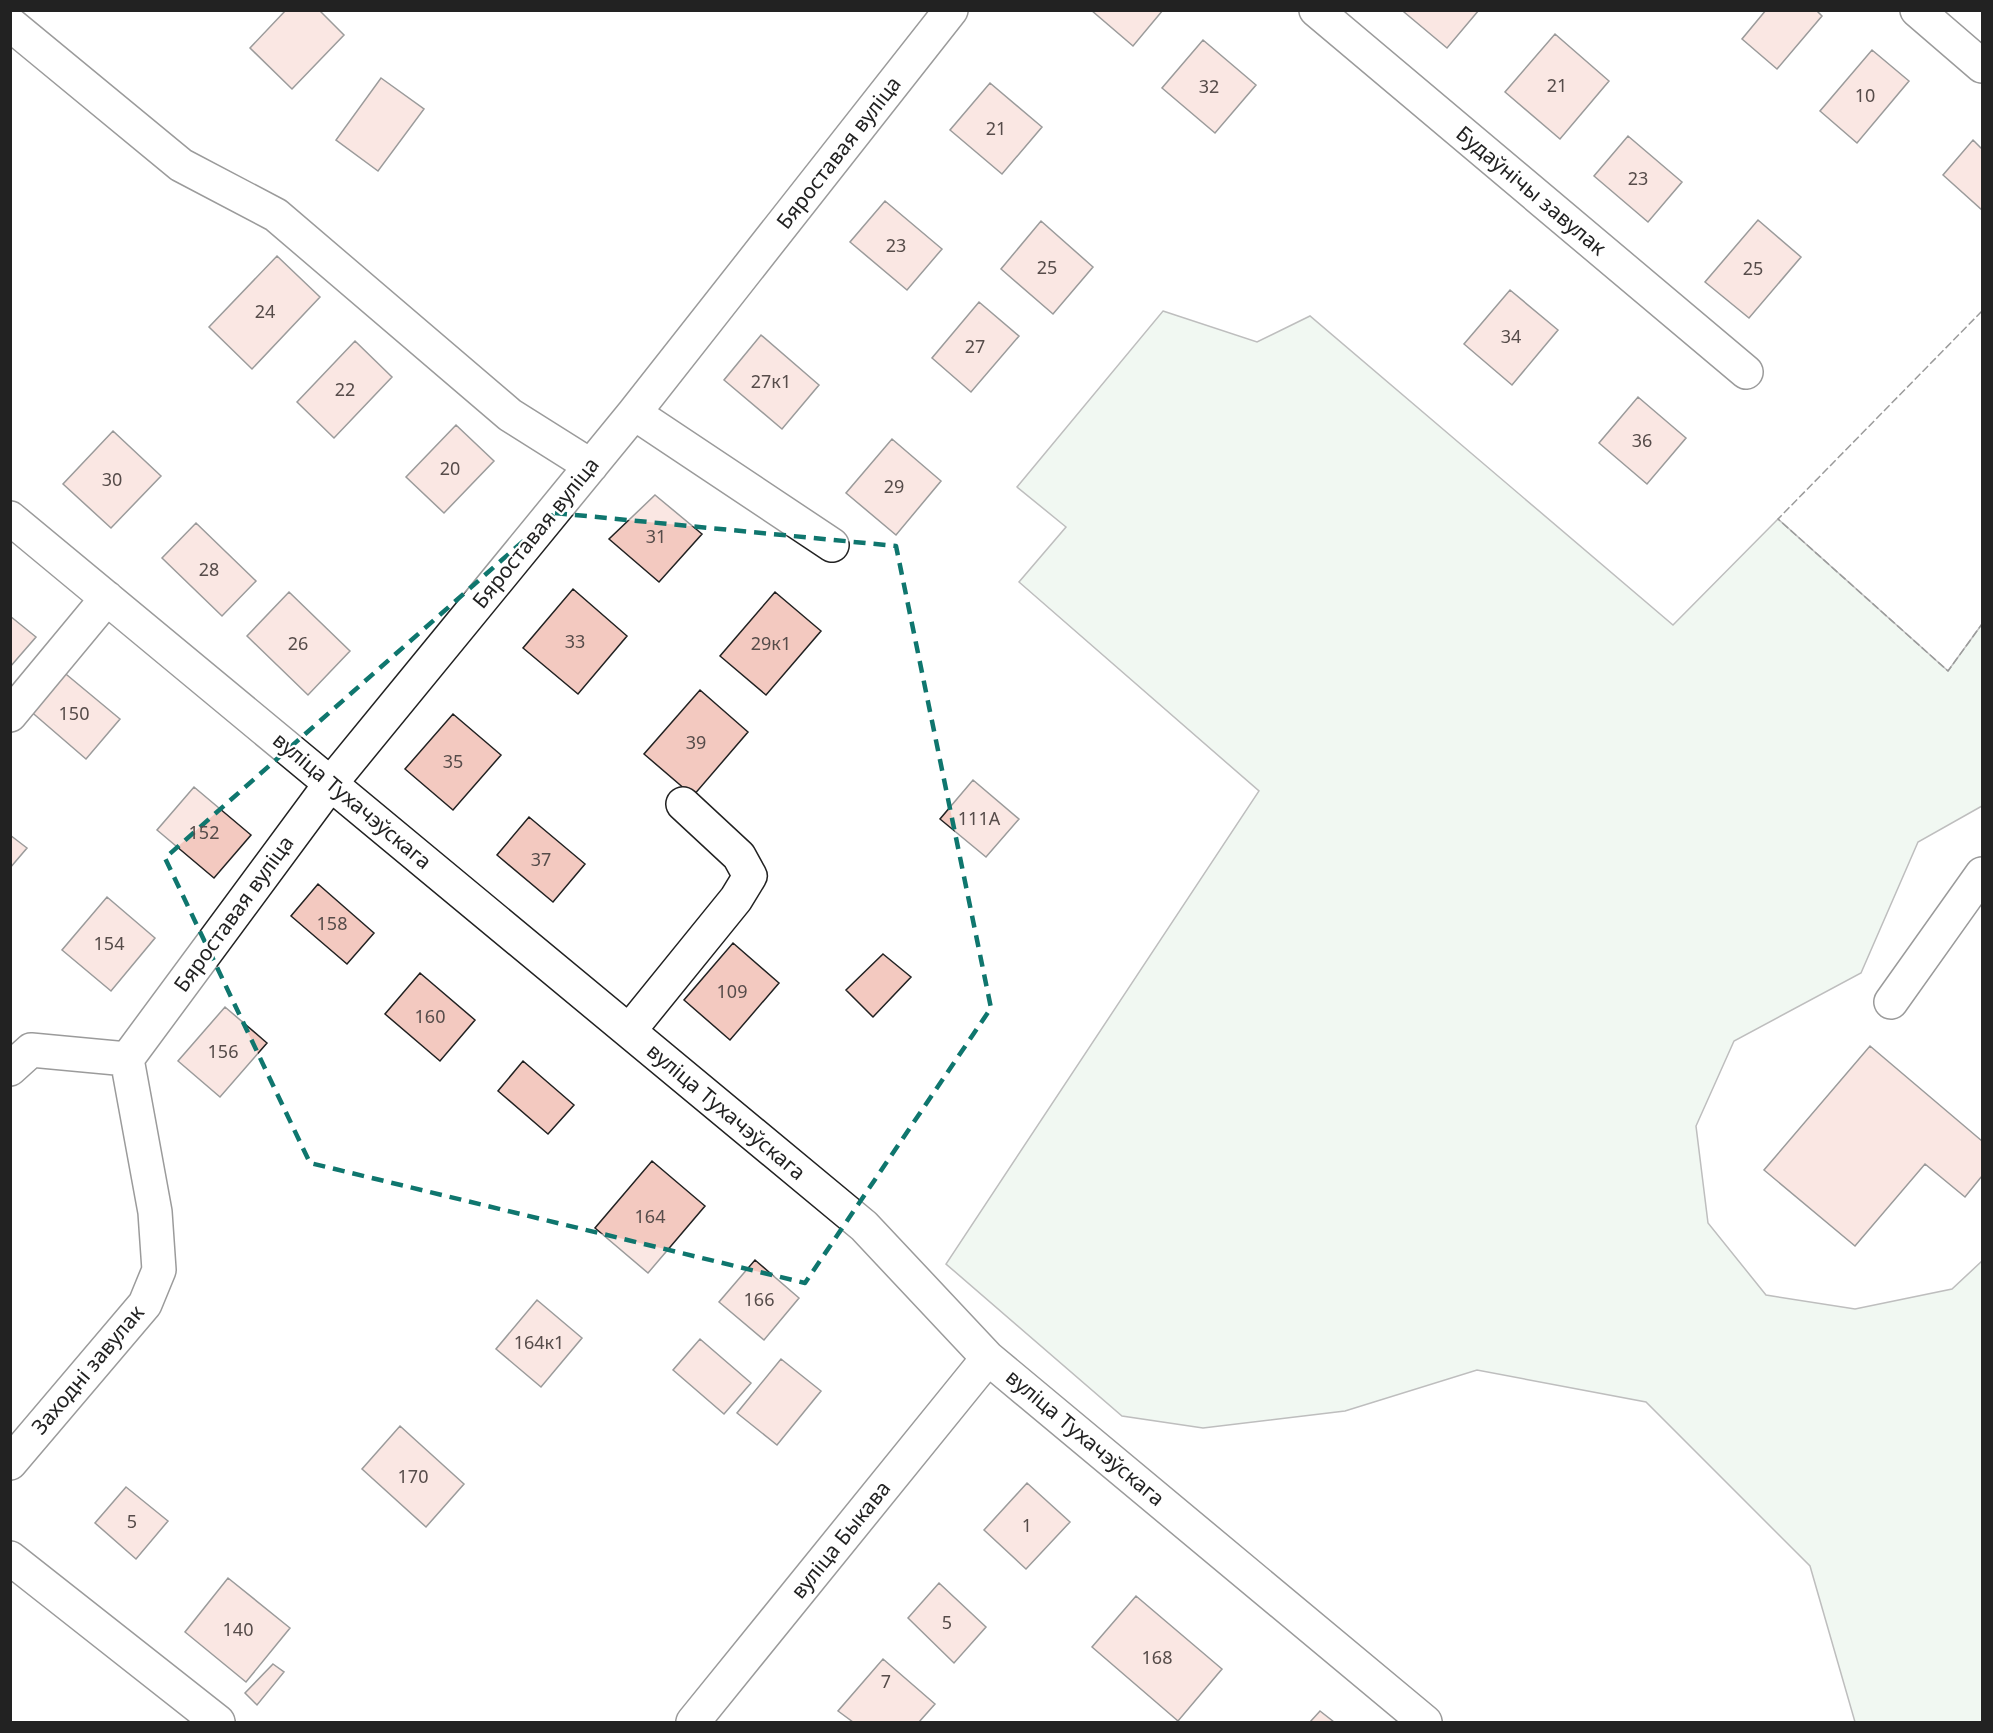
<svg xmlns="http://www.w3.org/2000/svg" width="1993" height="1733" font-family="'Noto Sans',sans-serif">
	<rect width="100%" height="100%" fill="#fff"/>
	<path fill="#e0efe3" stroke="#6f6f6f" stroke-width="1.5" d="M1163,311L1257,342L1310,316L1673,625L1778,519L1948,671L1982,624V806L1918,842L1861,973L1734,1041L1696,1126L1708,1223L1766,1295L1855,1309L1952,1289L1982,1261V1722H1855L1810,1566L1646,1402L1477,1370L1345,1411L1203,1428L1122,1416L946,1264L1259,791L1019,582L1066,527L1017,487Z"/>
	<path fill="#f3c9c0" stroke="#222" stroke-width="1.5" d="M286,10H319L344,35L292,89L250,48Z
		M1091,10H1163L1133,46Z
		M1406,10H1479L1447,48L1404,12Z
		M1766,10H1816L1822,16L1777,69L1742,39Z
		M1555,34L1609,81L1560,139L1505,92Z
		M1203,40L1256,85L1215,133L1162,88Z
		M1872,50L1909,81L1857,143L1820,111Z
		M381,78L424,109L378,171L336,140Z
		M990,83L1042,127L1002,174L950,130Z
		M1628,136L1682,182L1648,222L1594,176Z
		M1973,140L1982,149V210L1943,175Z
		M885,201L942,249L907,290L850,242Z
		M1758,220L1801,257L1749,318L1705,282Z
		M1041,221L1093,267L1053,314L1001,269Z
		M277,256L320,297L252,369L209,327Z
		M1510,290L1558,330L1512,385L1464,344Z
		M979,302L1019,336L971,392L932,358Z
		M761,335L819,385L782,429L724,380Z
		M355,341L392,377L334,438L297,402Z
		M1638,397L1686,438L1647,484L1599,443Z
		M456,425L494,461L444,513L406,477Z
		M113,431L161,476L111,528L63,484Z
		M892,439L941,481L896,535L846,493Z
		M655,495L702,534L659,582L609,539Z
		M196,523L256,581L222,616L162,558Z
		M573,589L627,636L578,694L523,648Z
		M289,592L350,651L308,695L247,636Z
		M775,592L821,631L766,695L720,656Z
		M10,616L36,637L10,667Z
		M61,670L120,719L86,759L28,709Z
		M700,690L748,732L693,796L644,754Z
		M453,714L501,755L453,810L405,769Z
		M973,780L1019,819L986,857L940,819Z
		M194,787L251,835L214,878L157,830Z
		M529,817L585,864L553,902L497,855Z
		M10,835L27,848L10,868Z
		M318,884L374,933L347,964L291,916Z
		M107,897L155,938L111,991L62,950Z
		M733,943L779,983L730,1040L684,1000Z
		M883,954L911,977L873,1017L846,990Z
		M420,973L475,1020L440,1061L385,1014Z
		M225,1007L267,1043L220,1097L178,1061Z
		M1870,1046L1982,1141V1176L1965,1197L1925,1164L1855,1246L1764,1170Z
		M523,1061L574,1105L548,1134L498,1091Z
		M652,1161L705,1206L648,1273L595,1228Z
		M755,1260L799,1298L764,1340L719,1302Z
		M537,1300L582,1338L541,1387L496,1349Z
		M700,1339L751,1383L724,1414L673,1370Z
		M781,1359L821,1391L777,1445L737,1413Z
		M400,1426L464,1484L426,1527L362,1469Z
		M1027,1483L1070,1522L1026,1569L984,1530Z
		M126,1487L168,1521L136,1559L95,1523Z
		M228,1578L290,1628L246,1682L185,1632Z
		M939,1583L986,1627L954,1663L908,1618Z
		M1136,1596L1222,1669L1178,1721L1092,1647Z
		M883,1659L935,1704L919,1722H853L838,1711Z
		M273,1664L284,1672L257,1705L245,1693Z
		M1320,1711L1334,1722H1310Z"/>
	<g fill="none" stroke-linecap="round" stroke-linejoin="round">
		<g stroke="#222" stroke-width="36">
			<path id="minor" d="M1316,10L1746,372
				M1917,10L1982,66
				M10,24L181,165L276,215L510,415L591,466
				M634,413L832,545
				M10,518L864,1226L988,1358L1425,1722
				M10,715L107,598
				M1891,1002L1982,874
				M629,1031L736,899L750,876L739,856L683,804
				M127,1059L331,783L634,413L951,10
				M10,1069L31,1050L127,1059
				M10,1463L145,1304L159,1270L155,1212L127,1059
				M10,1558L218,1722
				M693,1722L988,1358"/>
		</g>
		<use href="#minor" stroke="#fff" stroke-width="33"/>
		<path stroke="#222" stroke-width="1.5" stroke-dasharray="8 3" stroke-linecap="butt" d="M1982,311L1778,519L1948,671L1982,624"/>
	</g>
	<path d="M0 0H1993V1733H0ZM555,513L896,546L991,1008L805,1283L310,1163L165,858Z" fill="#fff" fill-opacity=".55" fill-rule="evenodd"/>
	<path fill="none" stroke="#0f766e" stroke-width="4.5" stroke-dasharray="12 8" stroke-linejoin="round" d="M555,513L896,546L991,1008L805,1283L310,1163L165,858Z"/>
	<g text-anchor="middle" stroke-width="4.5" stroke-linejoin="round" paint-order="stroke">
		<g font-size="18" fill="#564c4a">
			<text x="1557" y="92">21</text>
			<text x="1209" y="93">32</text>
			<text x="1865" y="102">10</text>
			<text x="996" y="135">21</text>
			<text x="1638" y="185">23</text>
			<text x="896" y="252">23</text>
			<text x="1047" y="274">25</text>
			<text x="1753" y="275">25</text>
			<text x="265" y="318">24</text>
			<text x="1511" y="343">34</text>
			<text x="975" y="353">27</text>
			<text x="771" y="388">27к1</text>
			<text x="345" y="396">22</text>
			<text x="1642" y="447">36</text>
			<text x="450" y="475">20</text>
			<text x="112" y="486">30</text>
			<text x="894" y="493">29</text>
			<text x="656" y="543">31</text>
			<text x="209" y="576">28</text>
			<text x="575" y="648">33</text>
			<text x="298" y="650">26</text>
			<text x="771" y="650">29к1</text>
			<text x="74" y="720">150</text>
			<text x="696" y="749">39</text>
			<text x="453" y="768">35</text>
			<text x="979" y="825">111А</text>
			<text x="204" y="839">152</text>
			<text x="541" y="866">37</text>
			<text x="332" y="930">158</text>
			<text x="109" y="950">154</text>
			<text x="732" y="998">109</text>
			<text x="430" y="1023">160</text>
			<text x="223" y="1058">156</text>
			<text x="650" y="1223">164</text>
			<text x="759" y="1306">166</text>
			<text x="539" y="1349">164к1</text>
			<text x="413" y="1483">170</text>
			<text x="132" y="1528">5</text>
			<text x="1027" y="1532">1</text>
			<text x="947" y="1629">5</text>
			<text x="238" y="1636">140</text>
			<text x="1157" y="1664">168</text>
			<text x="886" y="1688">7</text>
		</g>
		<g font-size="21" fill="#222" stroke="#fff">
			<text transform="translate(839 153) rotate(-52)" y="7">Бяроставая вуліца</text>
			<text transform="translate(1531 191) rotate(40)" y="7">Будаўнічы завулак</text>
			<text transform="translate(536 533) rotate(-51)" y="7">Бяроставая вуліца</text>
			<text transform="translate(352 801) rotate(40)" y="7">вуліца Тухачэўскага</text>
			<text transform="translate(234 914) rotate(-54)" y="7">Бяроставая вуліца</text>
			<text transform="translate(726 1112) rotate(40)" y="7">вуліца Тухачэўскага</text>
			<text transform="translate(88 1370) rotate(-50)" y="7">Заходні завулак</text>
			<text transform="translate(1085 1438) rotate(40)" y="7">вуліца Тухачэўскага</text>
			<text transform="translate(841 1540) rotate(-51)" y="7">вуліца Быкава</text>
		</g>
	</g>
	<rect width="1993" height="1733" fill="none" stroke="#222222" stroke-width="24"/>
</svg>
